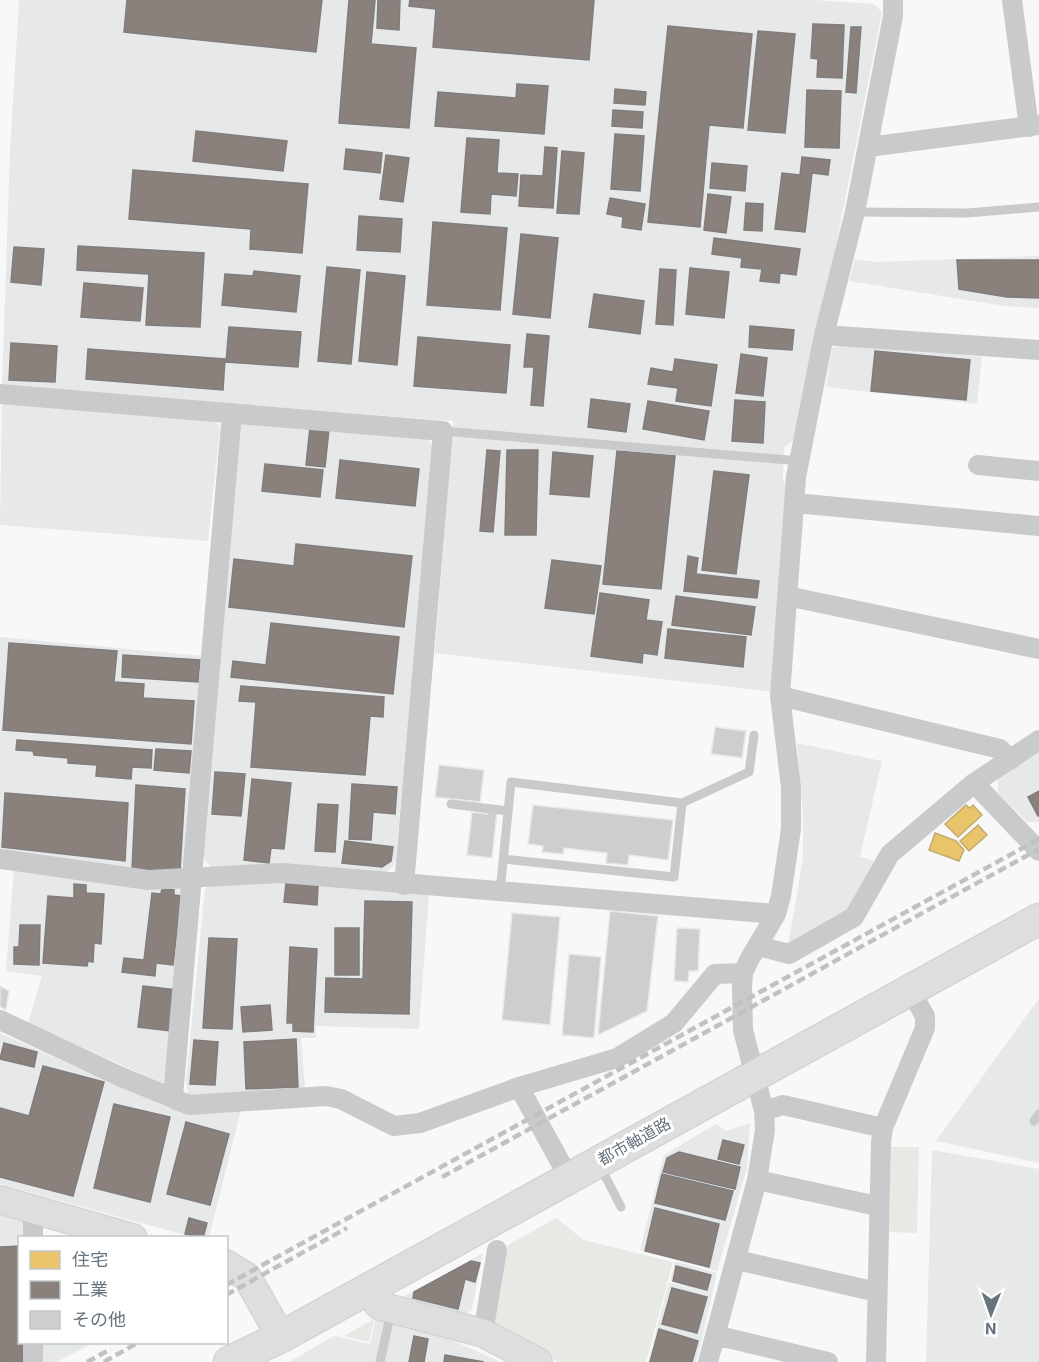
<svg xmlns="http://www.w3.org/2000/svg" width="1039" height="1362" font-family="Roboto,'Noto Sans JP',sans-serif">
	<rect width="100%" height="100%" fill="#f8f8f8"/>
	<path fill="#e7e8e8" d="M19,0H815L874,4L882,12L799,434L784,448L783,479L789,491L774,692L435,653L453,421L2,386L10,152Z
		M1039,256V308L1004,306L849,281L855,259L876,262Z
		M847,343L982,357L977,404L826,387L832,348Z
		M2,394L211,416L220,427L208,541L0,525Z
		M255,419L424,436L434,447L395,864L383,876L211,867L203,858L236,424Z
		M0,637L203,656L189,869L147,872L0,852Z
		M797,743L882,761L860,857L880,862L846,913L788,946L803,858V814Z
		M1039,750V822H1027L998,793V777Z
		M14,869L180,884L187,889L169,1080L162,1083L28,1023L42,976L6,971Z
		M280,877L429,893L419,1029L316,1026V1038H301L305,1088L189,1099L186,1080L205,889L213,881Z
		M1039,998V1163L936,1141Z
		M0,1033L168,1108L241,1110L209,1237H192L0,1184Z
		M750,1123L747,1168L717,1271L640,1250L664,1155L716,1124L726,1131Z
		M932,1150L1039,1169V1362H926Z
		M0,1209L25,1215V1237L20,1238V1342L26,1343V1362H0Z
		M483,1253L472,1310L462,1317L401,1298Z
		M675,1261L717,1273L702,1339L696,1362H648L669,1282L705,1293L670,1281Z
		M376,1316L445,1337L501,1362H289L334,1336L370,1344Z
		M41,1343H93L57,1362H42Z"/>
	<path fill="#e7e9e5" d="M891,1147H919L917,1233L889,1232Z
		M556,1218L584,1240L673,1262L646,1362H558L492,1329L508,1245Z
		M374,1319L369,1342L344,1336Z"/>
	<path fill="#e9c46a" stroke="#c2ac70" stroke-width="1.5" d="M966,805L970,808L973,805L982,815L958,837L945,824Z
		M978,825L987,835L969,851L960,841Z
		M935,833L956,841L964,850L959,861L929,850Z"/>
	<path fill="#8a817c" stroke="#7f7d7d" stroke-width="1.5" d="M127,0H322L316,52L124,32Z
		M349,0H375L371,44L416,48L409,128L339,123Z
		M378,0H400L399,30L377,28Z
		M410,0H594L589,60L433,47L436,9L409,6Z
		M813,24L844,25L842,78L817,77L818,59L811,58Z
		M668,26L752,34L743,128L709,125L700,227L648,222Z
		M851,27H861L856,93L846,92Z
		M758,31L795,34L785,133L748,130Z
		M517,84L548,86L544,134L435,126L438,92L516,98Z
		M615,89L646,92L645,105L614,103Z
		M807,90L841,91L839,148L805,147Z
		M613,110L643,112L642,128L612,126Z
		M196,131L287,141L283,171L193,161Z
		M615,134L644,136L640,191L611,189Z
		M467,138L499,140L497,173L518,174L516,196L491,194L490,214L461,212Z
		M545,147L557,148L553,208L519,206L521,175L543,176Z
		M346,149L382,153L380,173L344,169Z
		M562,151L584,153L579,214L557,213Z
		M386,155L409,158L403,202L380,199Z
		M802,157L830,160L828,175L812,173L805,232L775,229L782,173L800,175Z
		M712,163L747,166L745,191L710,188Z
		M133,170L308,184L302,253L250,249L251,229L129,219Z
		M708,194L731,197L726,233L704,230Z
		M610,198L645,204L641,230L622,227L623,217L607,214Z
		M746,203L763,204L762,231L744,230Z
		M359,216L402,219L400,252L357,250Z
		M433,222L507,228L500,310L427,305Z
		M521,234L558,238L550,318L513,314Z
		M714,238L800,249L796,275L780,273L779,283L760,281L762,269L741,267L742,258L712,254Z
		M78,246L204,253L200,327L146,325L149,274L77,270Z
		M14,247L44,249L41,285L11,282Z
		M957,260H1039V298L1007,297L959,289Z
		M327,267L360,270L351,364L318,361Z
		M690,268L729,272L724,318L686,314Z
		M660,269L676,270L673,325L656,324Z
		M254,271L300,276L296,312L222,305L225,274L253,276Z
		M367,272L405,276L397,365L359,361Z
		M84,283L143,288L140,321L81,317Z
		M594,294L644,301L640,334L589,327Z
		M750,326L794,330L792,350L749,347Z
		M229,327L301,332L298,367L226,362Z
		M527,334L549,336L543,406L531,405L534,367H524Z
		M418,337L510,345L506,393L414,386Z
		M11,343L57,346L55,382L9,380Z
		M88,349L225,359L223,390L86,379Z
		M875,351L970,360L966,400L871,391Z
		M741,354L767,358L763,396L736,393Z
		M675,359L717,365L711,406L676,401L678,388L648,384L651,368L673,372Z
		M591,399L630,404L626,432L588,427Z
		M735,400L765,402L763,443L732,441Z
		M648,401L709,411L704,440L643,429Z
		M310,427L329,429L325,467L306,465Z
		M487,450L500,451L493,532L480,531Z
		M507,450H538L536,535H505Z
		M617,451L675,456L661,589L603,584Z
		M553,452L593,456L589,497L550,494Z
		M340,460L419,469L415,506L336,498Z
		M265,464L323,470L320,497L262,491Z
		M714,471L749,475L736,574L702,570Z
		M296,544L412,556L404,627L229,607L234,559L294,566Z
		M688,556L698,558L696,574L759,581L757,598L684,591Z
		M552,560L601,566L594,614L545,608Z
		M600,593L649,600L646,620L662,622L657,655L643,653L642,663L591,656Z
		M676,596L755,607L751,635L672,625Z
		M271,623L399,637L393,694L231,677L233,661L266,665Z
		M668,629L746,637L743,667L665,658Z
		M9,643L117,651L114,682L144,684L143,698L194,701L191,744L3,730Z
		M123,655L200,660L198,682L122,677Z
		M241,686L384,697L383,717L370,716L365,775L251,767L256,702L239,701Z
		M17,740L152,750L151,768L132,767L131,779L96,776L97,765L68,763V758L34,755L33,751L16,750Z
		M156,749L191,751L189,773L154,770Z
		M215,772L245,774L241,816L212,814Z
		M252,779L291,783L284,849L271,848L269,863L244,860Z
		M352,784L397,787L395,814L373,812L371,840L349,839Z
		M136,785L185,789L180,870H132Z
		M1039,791V815L1038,816L1028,797Z
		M5,793L128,803L125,861L2,847Z
		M318,804L338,805L335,852L315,851Z
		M345,841L393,847L391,861L382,867L342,863Z
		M286,883L318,886L317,905L284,902Z
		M74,884L86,885V893L104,894L101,944L94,943L93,962L88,961L87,966L43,963L48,896L74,898Z
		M162,888L174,890V895L181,896L173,965L156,963L155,976L122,972L124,958L144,960L152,893L161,894Z
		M365,901L412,902L409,1014L325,1012L326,978L363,979Z
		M20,925H40L39,965L14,964V947H19Z
		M335,928H359V975H335Z
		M209,938L237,939L232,1029L203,1028Z
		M290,947L317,949L313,1032L293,1031V1023H287Z
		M143,986L177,990L171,1031L138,1027Z
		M270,1005L272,1030L243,1032L241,1007Z
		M296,1039L298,1087L246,1089L244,1042Z
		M194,1040L218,1042L215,1085L190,1084Z
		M4,1043L37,1052L34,1067L0,1059Z
		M43,1066L104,1082L73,1196L0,1177V1108L29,1116Z
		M114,1104L170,1117L150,1202L94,1188Z
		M186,1122L229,1134L210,1205L167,1194Z
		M723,1140L744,1145L739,1164L718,1159Z
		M679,1152L740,1167L735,1189L663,1172L667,1158Z
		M662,1174L733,1191L725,1220L655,1203Z
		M655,1208L719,1224L709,1267L645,1251Z
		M189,1218L207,1223L203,1238L185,1234Z
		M20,1246V1342H23L24,1362H0V1247Z
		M471,1261L480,1263L475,1282L465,1279L458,1309L413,1298L414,1292Z
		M676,1266L711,1275L707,1290L673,1281Z
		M672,1288L707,1297L697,1333L662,1324Z
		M659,1329L698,1341L692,1362H650Z
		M414,1336L428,1339L424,1362H409Z
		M445,1355L484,1362H444Z"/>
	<path fill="#cdcfcf" stroke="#e8e8e8" stroke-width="1.5" d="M715,727L746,731L742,758L711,754Z
		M439,765L484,770L480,802L435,797Z
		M533,805L673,820L668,860L629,855L628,865L606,863L607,853L564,848L563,854L542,852L543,846L528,844Z
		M487,811L497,812L492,858L467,855L472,812L487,814Z
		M610,911L658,916L647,1011L598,1035Z
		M512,913L560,917L550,1025L502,1020Z
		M677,928L700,929L698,971H689L688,982L674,981Z
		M569,954L601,957L594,1038L562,1035Z
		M0,986L9,991L6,1010L0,1007Z"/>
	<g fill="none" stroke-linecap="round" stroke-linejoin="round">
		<g stroke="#d4d5d6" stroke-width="30">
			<path id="secondary" d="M0,1200L133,1238
				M226,1264L247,1277L281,1337
				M365,1290L380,1306L483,1333L538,1362"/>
		</g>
		<g stroke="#d3d4d5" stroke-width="33">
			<path id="primary" d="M229,1362L281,1337L1039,919"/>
		</g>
		<path stroke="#c9cacb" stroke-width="9" d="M855,212L967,213L1039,207
			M443,431L800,461
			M451,804L508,811
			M504,859L674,877L682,803
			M500,892L511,782L682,803L749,772L754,735
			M1034,1121L1039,1114
			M600,1166L621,1207
			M380,1362L391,1312"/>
		<path stroke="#c9cacb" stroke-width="20" d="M1012,0L1029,127
			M868,147L1039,125
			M824,335L1039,350
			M0,394L443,431L404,885
			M978,465L1039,471
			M795,503L1039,526
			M787,596L1039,649
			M780,696L1000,749L1010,760
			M974,783L1039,851
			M0,859L148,880L282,873L776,914
			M758,946L789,954L854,917L890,854L974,783L1039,740
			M0,1020L119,1076L189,1105L326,1096L341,1099L394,1126L420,1123L519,1087L617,1058L674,1023L715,974L743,973
			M519,1087L569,1178
			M173,1097L232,413
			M764,1111L783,1105L883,1128
			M757,1180L877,1206
			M33,1238V1209
			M737,1260L877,1292
			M483,1333L497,1250
			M715,1335L828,1362
			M33,1362V1342
			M708,1362L757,1180L765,1130L764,1111L743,1030L742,988L743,973L749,960L776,914L781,896L791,829V787L780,696L796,477L824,335L855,212L893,16V0
			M876,1362L881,1142L883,1128L925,1028V1016L910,990"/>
		<use href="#secondary" stroke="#dededf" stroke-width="27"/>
		<use href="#primary" stroke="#dededf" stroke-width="30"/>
		<path stroke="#bfc1c2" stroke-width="4.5" stroke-dasharray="9 4.5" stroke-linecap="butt" d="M442,1177L1039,849
			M226,1285L1039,839
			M226,1295L347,1228
			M87,1362L111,1349
			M104,1362L139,1342"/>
	</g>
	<g text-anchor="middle" stroke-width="6" stroke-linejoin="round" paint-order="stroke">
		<g font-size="16" fill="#66747f" stroke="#fff">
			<text transform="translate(634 1141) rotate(-29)" y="6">都市軸道路</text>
		</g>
	</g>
	<rect x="18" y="1236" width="210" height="108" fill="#ffffff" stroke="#c2c7cc" stroke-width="1.5"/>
	<rect x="30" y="1251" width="30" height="18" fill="#e9c46a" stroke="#c2c7cc" stroke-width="1.5"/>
	<text x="72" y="1266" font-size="18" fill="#66747f">住宅</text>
	<rect x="30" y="1281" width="30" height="18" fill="#8a817c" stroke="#c2c7cc" stroke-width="1.5"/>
	<text x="72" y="1296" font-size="18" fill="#66747f">工業</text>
	<rect x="30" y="1311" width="30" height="18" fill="#cdcfcf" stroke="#c2c7cc" stroke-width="1.5"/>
	<text x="72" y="1326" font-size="18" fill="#66747f">その他</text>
	<g transform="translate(991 1314) rotate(181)" stroke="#ffffff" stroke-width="4.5" paint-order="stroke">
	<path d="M0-4.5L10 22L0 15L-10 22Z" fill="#66747f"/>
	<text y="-9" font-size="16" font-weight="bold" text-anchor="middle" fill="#66747f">N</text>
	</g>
</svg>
